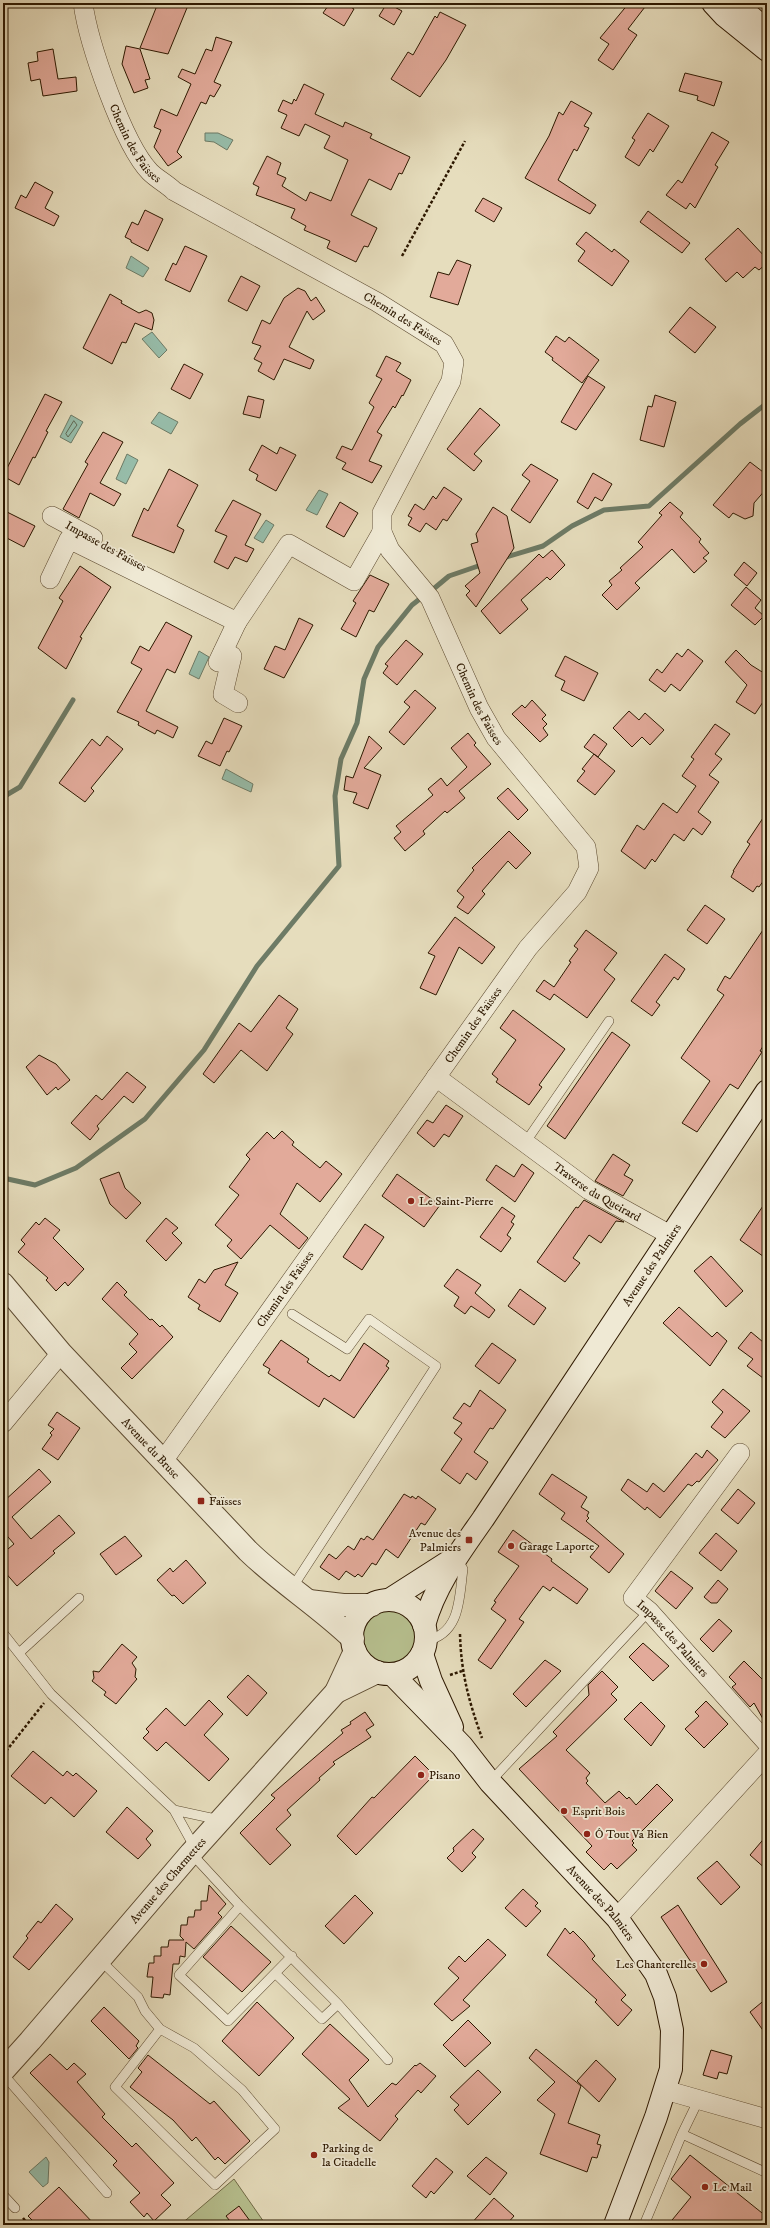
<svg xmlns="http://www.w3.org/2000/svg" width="770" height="2228" font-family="'IM FELL DW Pica',serif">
	<rect width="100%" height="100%" fill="#e6ddbd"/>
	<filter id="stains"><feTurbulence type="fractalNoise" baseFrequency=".005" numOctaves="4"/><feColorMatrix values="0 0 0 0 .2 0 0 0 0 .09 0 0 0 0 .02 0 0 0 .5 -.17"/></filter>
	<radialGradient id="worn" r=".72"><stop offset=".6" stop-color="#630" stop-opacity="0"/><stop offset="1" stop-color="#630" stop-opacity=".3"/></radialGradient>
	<path fill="#b7c08f" stroke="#726c48" d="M400,1602L410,1607L418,1615L426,1633V1641L414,1664L404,1671L368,1667L360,1660L353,1628L357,1619L364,1610Z
		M234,2179L266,2225H180Z"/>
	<path fill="#97bdaa" stroke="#6d7b66" d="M205,133H218L233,140L227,150L214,142L205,141Z
		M131,256L149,268L143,277L126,268Z
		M152,332L167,350L159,358L142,339Z
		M159,412L178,422L171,434L151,423Z
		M71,415L83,422L71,443L60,437Z
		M127,454L138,460L126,484L116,479Z
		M319,490L328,494L317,515L306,510Z
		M266,520L274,525L263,543L254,538Z
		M199,651L209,657L199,679L189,674Z
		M226,769L253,784L251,792L222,779Z
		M46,2157L49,2162L48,2183L43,2187L29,2172Z"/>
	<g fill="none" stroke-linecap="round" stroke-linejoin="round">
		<path stroke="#626a55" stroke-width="1" d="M74,421L77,425L68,437L66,434Z"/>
		<path stroke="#6d7b66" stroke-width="5" d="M503,558L543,546L572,526L604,510L649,506L740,424L767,403
			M431,591L449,576L484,564
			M3,797L20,787L73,700
			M3,1178L35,1185L76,1168L145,1119L204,1050L257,966L339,866L335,796L341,759L357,723L364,679L378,647L412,605L421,598"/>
	</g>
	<path fill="#e2aa9a" stroke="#2d1800" d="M158,3H189L168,54L140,48Z
		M330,3H344L354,9L344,26L323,13Z
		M387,3L402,11L394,25L379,16Z
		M629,3H648L628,29L637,35L613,70L598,60L609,44L600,38Z
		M440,12L466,25L446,60L420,97L391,79L408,52L413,55L435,16L437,18Z
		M216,37L232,42L214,82L221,85L214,97L210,95L206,104L201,102L177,152L182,157L168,166L154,147L161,130L154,127L161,109L177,116L191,84L178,77L182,69L195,74L206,49L212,51Z
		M126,46L140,49L150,79L145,80L148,88L134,93L122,64Z
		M53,49L58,79L76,77L77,91L43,96L40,79L31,81L28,63L38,61L37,52Z
		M685,73L722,82L714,106L697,100L698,96L679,91Z
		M304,84L324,94L315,114L343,127L345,122L372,134L370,138L410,157L402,174L399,173L391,190L369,179L351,215L377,228L368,247L364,246L356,262L327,248L330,241L304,230L306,226L291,218L295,209L256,195L259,187L253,184L267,156L281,163L277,174L286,178L282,186L306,201L310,192L331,201L348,160L324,148L330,136L305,124L299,136L281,128L287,115L278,111L283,100L292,104L294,99L296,101Z
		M571,101L592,113L584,126L589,128L577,151L574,149L558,180L596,205L590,214L525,178L549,136L559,112L563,115Z
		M648,113L669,126L653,152L650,149L639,166L625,157L635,140L632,138Z
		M712,132L729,142L715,165L718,167L695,208L690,203L686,209L666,195L678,180L682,183Z
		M35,182L53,192L45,208L59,216L54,226L15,208L21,195L26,198Z
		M483,198L502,208L494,222L475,211Z
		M145,210L163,219L148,251L131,242V240L125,237L132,222L138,225Z
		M648,211L690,243L682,253L640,222Z
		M738,228L767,259V263L759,270L755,267L743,278L737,272L726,282L705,259Z
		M586,232L612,252L614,249L629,261L612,286L578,261L585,251L576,244Z
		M185,246L207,256L190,292L165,280L173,263L176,265Z
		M457,260L471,265L458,305L430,297L438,272L449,275Z
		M241,276L260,286L247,311L228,301Z
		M298,288L305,291L311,301L316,297L325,311L313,320L307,311L289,347L314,360L310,369L284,359L274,380L258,371L262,363L254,359L261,346L252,343L262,320L270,324L284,298Z
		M110,294L122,301L121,303L139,313L146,310L152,313L154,320L152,330L135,323L126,343L122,342L112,364L83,348Z
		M690,307L716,327L695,353L669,332Z
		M556,336L565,342L569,337L599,360L582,383L552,360L553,358L545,352Z
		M386,356L401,363L396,371L411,380L403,396L402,395L395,408L393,406L377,432L382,435L369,461L382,466L372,483L342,469L346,463L336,458L342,446L352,450L374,407L369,403L382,379L376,376Z
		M184,364L203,374L190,399L171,389Z
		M588,376L605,387L576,430L561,422Z
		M45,394L62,402L46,431L48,432L35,458L33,457L19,485L3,476Z
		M655,395L676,402L664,447L640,440L648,406L652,407Z
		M248,396L264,400L260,418L243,414Z
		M480,408L500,425L474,454L482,461L474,471L447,449Z
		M103,432L123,442L100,483L121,494L114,506L90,493L79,518L63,509L88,464L85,462Z
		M262,445L277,454L280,447L296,455L276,491L256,480L258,475L249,470Z
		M750,462L767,475V488L754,503L753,516L745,519L733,513L729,518L713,505Z
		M531,464L558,480L530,523L511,510L530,481L522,475Z
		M169,469L198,485L177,526L184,530L174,553L132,536L144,508L148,511Z
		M593,473L612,484L602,501L595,497L588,509L577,502Z
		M444,487L462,499L447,521L443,519L436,530L426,523L420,532L408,525L412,518L408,516L415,504L424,510L433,496L436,499Z
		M233,500L261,514L245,545L254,549L247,562L235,557L228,569L214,562L227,536L215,531Z
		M340,502L358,513L344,537L326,527Z
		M670,502L683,513L680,517L701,539L699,542L709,553L703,558L707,561L694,573L672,549L635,583L640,588L617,610L602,595L612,585L609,581L622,570L620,568L643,547L638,542L662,515L659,513Z
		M493,507L507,516L514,548L476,607L466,595L470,591L465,586L480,573L471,544L478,542L476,534Z
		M3,510L35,526L24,547L3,536Z
		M552,550L565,565L550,580L547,577L521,600L528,609L500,634L481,611L539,554L543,558Z
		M744,562L757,573L747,586L734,575Z
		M80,566L111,587L80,637L82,638L66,669L38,648L63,601L59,598Z
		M370,575L389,584L374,612L369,610L356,637L341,629L356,603L353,601Z
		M746,587L761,600L755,608L764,616L755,625L731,605Z
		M299,618L313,625L284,678L264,669L275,646L285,650Z
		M166,622L192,636L175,673L167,669L146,711L178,727L173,738L157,730L155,734L138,725L139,722L117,712L142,669L131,663L140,646L149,651Z
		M406,640L423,654L397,685L383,673L388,666L385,664Z
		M688,649L703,661L680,691L671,684L665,692L649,680L657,669L662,673L677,653L682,657Z
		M736,650L751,665L767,675V696L755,714L736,702L747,685L725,662Z
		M565,656L598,673L584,701L561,690L565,681L555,676Z
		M415,690L436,708L404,745L389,732L410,707L404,702Z
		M532,700L546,715L542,719L547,724L543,728L548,735L540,742L512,714L522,705L525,708Z
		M629,711L639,720L645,713L664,730L650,745L642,737L632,747L613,728Z
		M224,718L242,726L229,752L227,751L220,766L198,756L206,741L212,744Z
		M715,724L730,734L715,754L722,759L709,775L719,782L698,812L711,822L702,835L693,828L684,841L674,834L655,862L652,859L645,869L621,851L637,825L644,830L663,803L677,813L696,786L682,776L694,759L691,757Z
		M468,733L476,743L474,745L491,764L459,791L465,798L447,813L445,811L423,831L425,834L405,851L394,838L401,832L396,826L433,795L428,789L441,778L447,786L467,767L451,748Z
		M594,734L607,744L598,757L584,747Z
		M107,736L123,749L91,788L94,791L85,802L59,783L92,739L100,746Z
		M369,736L382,748L364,768L381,775L368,809L353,803L357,793L344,790L346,776L353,778Z
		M594,754L615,771L595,795L577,781L585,771L582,769Z
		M508,788L528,810L518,820L497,798Z
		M767,812V876L759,887L757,886L753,892L731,877L734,871H733L750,844L747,842Z
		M509,831L531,853L516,869L508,861L482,891L485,894L468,914L457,907L464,897L457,891L474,870L472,868Z
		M705,905L725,919L707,944L687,930Z
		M455,917L495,947L482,964L459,947L436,995L420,988L435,956L428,953Z
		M767,924V1040L760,1051L762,1052L738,1089L730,1084L697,1132L682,1123L710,1081L681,1058L724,995L717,990L725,976L730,979Z
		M586,930L617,953L604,970L615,979L587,1018L554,994L550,1000L536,991L544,980L554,987L571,962L569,961L578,949L574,946Z
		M665,954L685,969L678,980L674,977L656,1002L660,1005L652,1016L631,1001Z
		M279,995L298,1009L286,1028L293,1034L267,1071L241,1050L214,1083L203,1074L239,1023L251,1032Z
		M513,1010L565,1049L539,1085L542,1087L529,1105L496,1082L498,1079L492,1074L516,1040L500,1028Z
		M612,1032L630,1045L565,1139L547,1126Z
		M39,1055L56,1064L70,1080L58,1090L56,1087L47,1095L26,1067Z
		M127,1072L146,1087L133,1103L124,1096L97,1126L99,1129L90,1140L71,1123L96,1095L102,1100Z
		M446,1105L463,1116L449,1137L444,1134L434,1147L417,1133L427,1120L433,1123Z
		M282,1131L294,1142L292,1145L320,1168L326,1161L342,1174L320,1202L297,1183L280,1214L308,1238L299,1249L270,1225L241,1259L227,1246L232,1240L215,1225L239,1195L229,1187L250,1159L246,1155L267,1132L274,1139Z
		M613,1154L630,1165L624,1175L633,1180L623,1196L595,1181Z
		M522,1164L534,1173L515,1202L486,1180L496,1165L514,1177Z
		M119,1172L125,1188L141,1203L126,1219L110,1204L100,1179Z
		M397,1174L440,1205L424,1227L382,1196Z
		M584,1200L624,1222L616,1221L601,1243L589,1235L573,1258L580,1263L565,1282L537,1262L576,1207L578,1208Z
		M767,1200V1259L740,1240Z
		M502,1207L515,1216L511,1222L514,1224L507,1235L511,1238L501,1252L480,1237Z
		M45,1218L60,1230L53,1238L84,1269L68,1286L65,1282L56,1291L46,1280L48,1278L18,1252L25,1244L21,1240L36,1222L39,1225Z
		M166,1218L178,1228L172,1233L182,1243L166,1261L146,1241Z
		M365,1224L384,1237L362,1270L343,1257Z
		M711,1256L743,1291L726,1307L694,1271Z
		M238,1262L225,1285L238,1293L220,1322L198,1309L200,1305L188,1297L199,1279L205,1283L214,1270Z
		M457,1269L481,1285L475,1293L495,1310L489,1318L471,1306L465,1314L454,1306L459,1297L444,1286Z
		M117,1282L127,1292L124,1295L150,1320L152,1319L160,1327L162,1325L173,1337L132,1379L121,1368L137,1352L129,1344L138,1334L102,1299Z
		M520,1289L546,1308L534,1325L508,1306Z
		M679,1307L712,1337L717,1332L727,1341L710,1366L663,1323Z
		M751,1332L763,1342L767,1336V1381L747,1366L753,1359L738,1348Z
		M281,1340L309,1359L307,1362L329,1377L331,1375L340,1381L364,1343L389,1361L386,1366L389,1368L354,1418L324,1398L319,1407L268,1373L270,1369L263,1365Z
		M492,1343L516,1360L499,1384L475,1366Z
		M723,1389L750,1411L725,1438L711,1427L723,1412L712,1402Z
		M480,1390L506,1410L493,1429L490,1428L474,1452L488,1462L476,1480L467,1473L460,1484L441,1470L462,1439L454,1433L462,1423L453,1418L464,1403L470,1407Z
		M57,1412L80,1428L58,1460L42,1449L52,1435L50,1433L54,1429L48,1425Z
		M707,1450L718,1460L699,1482L697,1481L692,1486L688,1484L660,1518L647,1507L645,1510L621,1490L628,1479L647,1492L653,1483L664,1492L696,1453L702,1458Z
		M39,1469L51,1482L12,1517L31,1539L59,1515L75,1533L53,1551L55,1553L17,1586L3,1570V1553L14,1544L3,1531V1502Z
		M552,1474L587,1497L581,1507L589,1512L587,1516L589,1518L586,1521L624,1554L609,1573L590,1557L599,1546L561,1519L565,1513L539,1494Z
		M738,1489L755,1503L738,1524L721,1510Z
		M404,1494L411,1498L412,1496L416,1499L418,1496L436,1509L425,1525L421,1523L398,1558L386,1549L376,1565L372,1563L362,1577L358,1574L355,1577L346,1571L339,1580L320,1567L329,1554L336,1559L348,1546L354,1550L361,1538L364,1540L367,1536L373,1540Z
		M513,1530L552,1559L551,1561L588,1589L577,1604L553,1587L550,1591L543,1586L519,1619L524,1622L491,1669L478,1660L506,1620L491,1609L496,1602L494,1601L519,1566L498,1552Z
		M716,1533L737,1551L721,1571L699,1553Z
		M125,1536L142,1556L116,1575L100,1554Z
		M186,1560L206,1583L183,1604L174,1595L172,1596L157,1580L170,1568L173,1572Z
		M671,1571L693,1588L676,1609L655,1591Z
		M718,1580L728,1589L717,1603H711L704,1597Z
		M719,1619L732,1631L713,1652L700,1639Z
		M643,1643L669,1666L653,1681L629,1657Z
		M122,1644L137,1657L132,1663L136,1669L135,1677L137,1679L116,1704L104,1695L106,1692L92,1681L94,1678L93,1671L99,1672Z
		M545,1660L561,1671L526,1707L513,1694Z
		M744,1661L767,1684V1726L754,1703L750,1707L732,1687L736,1684L729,1677Z
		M602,1671L618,1687L611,1694L617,1700L566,1750L590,1773L586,1778L588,1781L586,1783L605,1803L619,1791L627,1799L629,1797L636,1805L657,1784L673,1800L632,1841L634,1843L632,1845L637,1850L617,1869L611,1863L604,1870L586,1852L592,1846L519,1769L557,1736L553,1732L589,1695L588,1685Z
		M248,1675L267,1693L247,1716L227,1697Z
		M209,1700L223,1714L204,1735L229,1759L209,1781L166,1742L157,1751L143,1738L149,1732L146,1729L166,1708L185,1726Z
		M706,1701L728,1724L704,1748L685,1729L699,1716L695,1712Z
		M641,1702L665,1726L651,1746L624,1719Z
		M365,1712L374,1725L366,1730L371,1737L333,1762L335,1764L319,1778L320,1780L287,1810L291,1815L276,1829L291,1845L270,1865L240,1833L275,1798L271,1795L343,1733L341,1730L351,1724L350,1722Z
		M33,1751L63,1776L67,1771L73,1776L76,1773L97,1791L74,1817L51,1797L45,1804L11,1776Z
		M415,1756L434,1775L356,1855L337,1836L372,1797L374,1798Z
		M127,1807L153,1831L146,1839L151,1845L138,1859L106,1832Z
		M473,1829L484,1839L472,1853L476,1857L462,1872L447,1858L454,1851L453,1848Z
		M767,1835V1870L750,1855Z
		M717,1861L740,1887L721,1905L697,1878Z
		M209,1885L226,1904L218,1913L222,1917L194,1949L186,1942L185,1957L180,1956L179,1964H173L170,1995L164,1994L163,1998L151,1997L153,1977H147L149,1963H154V1956H161V1947H168L169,1940H184L180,1936L181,1925H187L188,1917H194L195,1910H201V1901H207Z
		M523,1889L538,1903L535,1906L541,1911L526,1927L505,1908Z
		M355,1895L373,1913L344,1944L325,1926Z
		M56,1904L73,1919L29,1970L13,1957L28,1938L26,1936L38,1921L41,1923Z
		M678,1905L727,1982L711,1992L661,1917Z
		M231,1926L271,1962L242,1992L203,1957Z
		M565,1928L570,1934L573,1931L584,1942L595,1956L592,1959L626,1995L621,2000L632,2010L618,2026L595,2002L597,2000L547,1955Z
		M488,1939L506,1955L463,2000L470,2006L452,2021L434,2004L459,1978L448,1968L459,1956L465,1962Z
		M767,1998V2036L750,2012Z
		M257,2002L294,2038L259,2076L222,2041Z
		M104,2007L139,2041L136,2046L138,2048L129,2059L91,2021Z
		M468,2020L491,2043L465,2067L443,2045Z
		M330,2024L369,2060L349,2080L368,2107L392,2083L396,2085L415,2065L416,2066L420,2063L436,2076L421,2093L418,2090L395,2116L398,2119L380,2141L338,2108L350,2099L302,2054Z
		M536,2049L581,2086L568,2123L600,2135L597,2144L601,2145L597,2158L592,2157L587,2172L540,2154L555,2114L537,2100L555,2082L529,2058Z
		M711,2050L732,2056L727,2074L719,2072L717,2079L703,2075Z
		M50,2054L67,2070L74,2063L86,2074L77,2082L105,2114L102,2117L132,2147L136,2143L174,2183L161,2195L171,2205L154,2221L147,2213L144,2217L130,2202L140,2193L113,2165L117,2161L30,2073Z
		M148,2055L210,2104L214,2101L250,2141L225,2164L218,2157L215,2160L196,2137L192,2141L173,2120L130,2087L142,2072L138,2068Z
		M596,2060L616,2079L599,2102L577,2081Z
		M478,2070L501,2092L468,2125L454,2110L459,2105L450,2097Z
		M690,2155L767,2217V2225H668L691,2197L671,2179Z
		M486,2157L507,2173L490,2195L467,2176Z
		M436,2158L453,2172L434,2194L431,2191L426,2198L412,2186Z
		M59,2187L95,2225H37L28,2216Z
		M494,2198L514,2216L506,2225H470Z
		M239,2206L253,2225H233L226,2216Z"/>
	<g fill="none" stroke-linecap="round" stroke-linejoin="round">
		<g stroke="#5b492f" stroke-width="10">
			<path id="service" d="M525,1143L609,1021
				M292,1314L347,1349L369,1319L436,1366L292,1588
				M3,1633L51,1694L174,1810L195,1848
				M426,1641C461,1633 459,1598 463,1569L457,1559
				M19,1653L79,1598
				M490,1782L649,1611
				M174,1810L220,1820
				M191,1853L240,1906L338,2004L388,2060
				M240,1906L179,1975L228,2021L292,1956
				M100,1960L138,1997L145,2011L160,2029L194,2048L242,2090L275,2129L215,2185L115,2087L160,2029
				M276,1974L322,2019L338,2004
				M3,2074L107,2193
				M682,2134L767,2173
				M3,2195L15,2208
				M644,2225L682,2134L698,2101"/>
		</g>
		<g stroke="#5b492f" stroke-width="20">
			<g id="minor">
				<path id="s1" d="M83,3C88,42 123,144 150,172C157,179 167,184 174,191L377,302L444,344L454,362L451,381L382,513V532L390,550L430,598L479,708L496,738L586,847L589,868L577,892L528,948L163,1461"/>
				<path d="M52,516L93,538"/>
				<path d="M50,579L69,539L237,622L289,544L354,581L382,532"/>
				<path d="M223,652L232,656L223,694L238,703"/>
				<path d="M218,662L237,622"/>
				<path id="s2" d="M436,1077L589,1190L672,1236"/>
				<path d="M3,1423L61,1353"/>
				<path id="s3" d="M740,1453L633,1598L649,1611L767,1743"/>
				<path d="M617,1918L767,1754"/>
				<path d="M665,2090L767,2119"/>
			</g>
		</g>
		<g stroke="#5b492f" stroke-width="24">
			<g id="tertiary">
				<path id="s4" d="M3,1284L61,1353L248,1551C281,1583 320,1607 353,1639"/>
				<path d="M309,1601L343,1605H372"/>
				<path d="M336,1692L377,1672"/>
				<path id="s5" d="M3,2071L30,2041L191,1853L336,1692L355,1651"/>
			</g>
		</g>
		<g stroke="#2d1800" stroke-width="24">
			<g id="secondary">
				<path d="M713,3L725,16L767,50"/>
				<path d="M735,3L767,31"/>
				<path d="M389,1600L453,1559"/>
				<circle cx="389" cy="1637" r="37"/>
				<path id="s6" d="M424,1625C435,1585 460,1552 483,1519L767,1091"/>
				<path d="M422,1654L431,1681L452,1727"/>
				<path id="s7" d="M392,1674L462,1746L490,1782L617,1918L656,1974L665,1997L672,2030L671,2069L656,2117L615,2225"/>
			</g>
		</g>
		<path stroke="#2d1800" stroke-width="2.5" stroke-dasharray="3 2" stroke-linecap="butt" d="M402,256L465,141
			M460,1634C461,1673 469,1702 482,1738
			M450,1675L462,1671
			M3,1755L44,1703
			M23,2218L29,2225"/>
		<use href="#service" stroke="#efe9d4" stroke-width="9"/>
		<use href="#minor" stroke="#efe9d4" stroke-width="19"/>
		<use href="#tertiary" stroke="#efe9d4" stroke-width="22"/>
		<use href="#secondary" stroke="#efe9d4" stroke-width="22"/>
	</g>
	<g fill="#8f2418" stroke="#efe9d4" stroke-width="1.5">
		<circle cx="411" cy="1201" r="4"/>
		<rect x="197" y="1497" width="8" height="8" rx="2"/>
		<rect x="465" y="1536" width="8" height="8" rx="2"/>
		<circle cx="511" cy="1546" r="4"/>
		<circle cx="421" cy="1775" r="4"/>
		<circle cx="564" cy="1811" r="4"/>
		<circle cx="587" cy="1834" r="4"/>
		<circle cx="704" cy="1964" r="4"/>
		<circle cx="314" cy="2155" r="4"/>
		<circle cx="705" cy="2187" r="4"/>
	</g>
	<g text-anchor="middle" stroke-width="3.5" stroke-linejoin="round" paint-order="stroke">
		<g font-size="12" fill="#2d1800" stroke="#efe9d4">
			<text dy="4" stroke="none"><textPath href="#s1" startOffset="151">Chemin des Faïsses</textPath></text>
			<text dy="4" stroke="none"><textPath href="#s1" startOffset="476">Chemin des Faïsses</textPath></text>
			<text transform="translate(106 546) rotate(29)" y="4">Impasse des Faïsses</text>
			<text dy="4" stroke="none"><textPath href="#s1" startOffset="931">Chemin des Faïsses</textPath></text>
			<text transform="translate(473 1025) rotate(-55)" y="4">Chemin des Faïsses</text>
			<text dy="4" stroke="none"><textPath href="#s2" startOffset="198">Traverse du Queirard</textPath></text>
			<text dy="4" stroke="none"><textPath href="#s6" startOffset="427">Avenue des Palmiers</textPath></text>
			<text transform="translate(285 1289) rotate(-55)" y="4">Chemin des Faïsses</text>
			<text dy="4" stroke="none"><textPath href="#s4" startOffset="221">Avenue du Brusc</textPath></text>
			<text dy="4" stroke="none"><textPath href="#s3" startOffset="237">Impasse des Palmiers</textPath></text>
			<text dy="4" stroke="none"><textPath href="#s5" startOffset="252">Avenue des Charmettes</textPath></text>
			<text dy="4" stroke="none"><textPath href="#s7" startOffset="310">Avenue des Palmiers</textPath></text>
		</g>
		<g font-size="12" fill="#2d1800" stroke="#efe9d4" text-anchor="start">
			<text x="419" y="1205">Le Saint-Pierre</text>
			<text x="209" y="1505">Faïsses</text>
			<text x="461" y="1537" text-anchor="end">Avenue des<tspan x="461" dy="14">Palmiers</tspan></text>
			<text x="519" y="1550">Garage Laporte</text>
			<text x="429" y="1779">Pisano</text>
			<text x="572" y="1815">Esprit Bois</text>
			<text x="595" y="1838">Ô Tout Va Bien</text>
			<text x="696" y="1968" text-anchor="end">Les Chanterelles</text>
			<text x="322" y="2152">Parking de<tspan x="322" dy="14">la Citadelle</tspan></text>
			<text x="713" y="2191">Le Mail</text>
		</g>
	</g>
	<rect width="770" height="2228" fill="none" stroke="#e6ddbd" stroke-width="16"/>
	<rect x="4" y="4" width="762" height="2220" fill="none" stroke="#2d1800" stroke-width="2"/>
	<rect x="8" y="8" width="754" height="2212" fill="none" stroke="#2d1800"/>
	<rect width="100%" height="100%" filter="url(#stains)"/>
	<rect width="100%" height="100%" fill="url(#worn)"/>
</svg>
